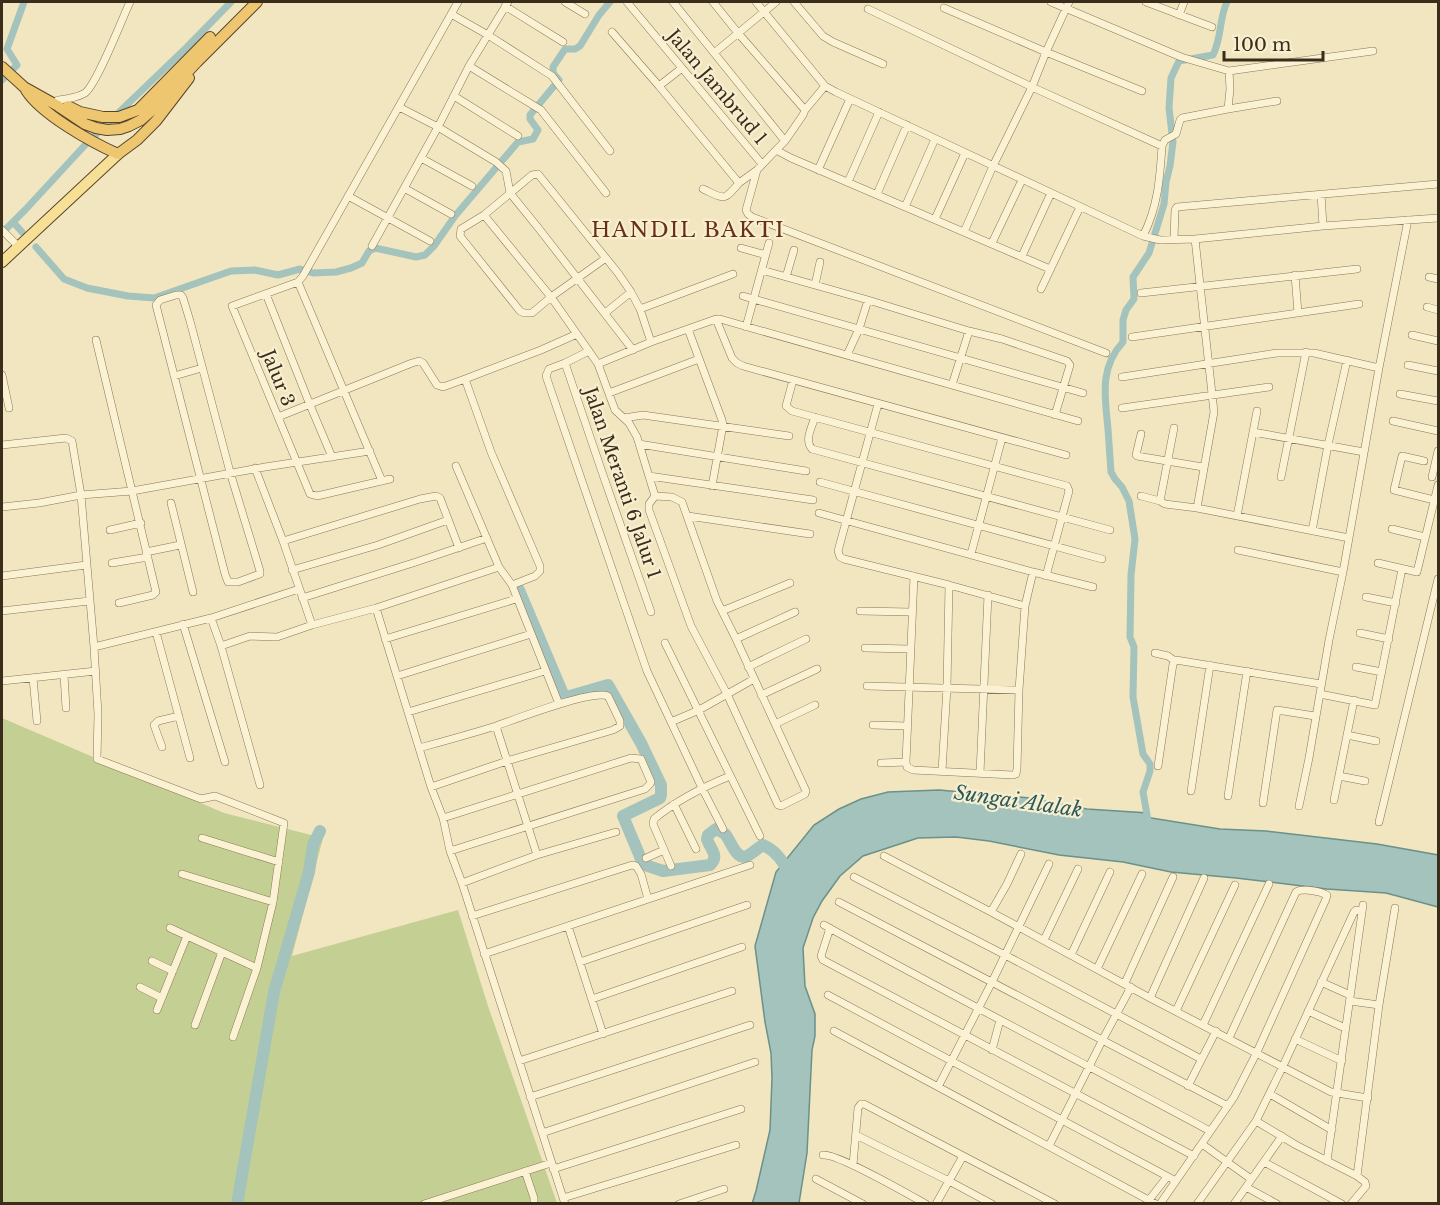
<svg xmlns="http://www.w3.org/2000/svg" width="1440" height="1205" font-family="'Libre Baskerville',serif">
	<rect width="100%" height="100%" fill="#f1e6c0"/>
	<path fill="#c4d093" d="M2,718L224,813L323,838L292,956L458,910L488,1006L557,1203H2V879L3,874L2,873Z"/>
	<path fill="#a3c3bc" stroke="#6a918a" stroke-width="1.5" d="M939,790L1030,798L1087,809L1148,813L1145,817L1220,829L1266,831L1377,844L1438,855V907L1386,893L1327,889L1236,878L1171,872L1123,862L1059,855L989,841L956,837L918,838L863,856L840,876L822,901L813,918L803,948L805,986L815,1014V1036L812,1050L807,1153L799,1203L752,1204L756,1191L770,1130L772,1078L771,1053L765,1022L755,946L776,872L814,825L839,809L861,799L888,792Z"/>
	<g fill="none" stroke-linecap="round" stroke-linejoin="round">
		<path stroke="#a3c3bc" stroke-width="7" d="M2,80L17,65L7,49L24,2
			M13,222L22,232
			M2,233L26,209L86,144L187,47L231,2
			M36,247L64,279L87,288L128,296L154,298L231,271L255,270L278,275L300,269L313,273L336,272L351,268L362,263L369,251L375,248L416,257L425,255L434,246L455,216L518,142L533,139L538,130L530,119V115L559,80L553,73V67L565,49H575L580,46L599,15L610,2
			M1149,826L1143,792L1150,771V764L1143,754L1133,697L1134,647L1130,637L1131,575L1135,539L1129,501L1122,487L1115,479L1111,472C1110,457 1109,443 1108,429C1105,397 1099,368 1123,342V320L1126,310L1134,299L1133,277L1149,253L1164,204L1166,182L1170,166L1173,142L1169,108L1171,78L1179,61L1213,55C1222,37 1219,18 1227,2"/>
		<path stroke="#a3c3bc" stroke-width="12" d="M519,590L563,694L567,697L570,696L608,685L641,743L661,785V795L660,798L623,816L641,859L645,865L663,871L710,865C720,856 710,849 707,839L708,835L716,829C720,831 721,831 725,834C730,839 736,861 747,856C750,855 758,848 763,845C777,851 784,863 790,876
			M237,1204L274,992L309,872L313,845L320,831"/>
		<g stroke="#8b7657" stroke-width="8">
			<path id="minor" d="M565,2L585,14
				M627,2L762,164
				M673,2L785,141
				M713,2L738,33L805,110
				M756,2L825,86L836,92L1143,236L1160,240L1195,239L1323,226L1438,218
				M794,2L823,36L833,42L883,64
				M1051,2L1181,57L1229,71L1373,51
				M1146,2L1212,27
				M505,6L563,42
				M944,8L1046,52L1142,91
				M868,9L1032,87L1162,146
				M451,14L488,35L552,76L610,151
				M1179,15L1184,2
				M612,32L659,86L739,183L757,170L776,150
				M714,53L776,2
				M469,66L541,110L606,193
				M659,86L682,68
				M825,86L805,110L803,115L785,141L776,150L791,158L1050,269
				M454,96L518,136
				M58,100C67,99 77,98 85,93C97,84 122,19 130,2
				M399,107L438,127L496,162L506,171L510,193L540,230L633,350
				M1228,109L1277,101
				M421,158L472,186
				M757,170L746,210L748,214L752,217L1106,353
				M818,170L850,99
				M848,182L879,112
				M404,188L451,214
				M703,189C725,199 723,202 739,183
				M877,194L907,125
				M1321,194L1323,226
				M348,196L430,241
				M905,207L935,139
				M484,215L551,297L598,364L615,410L629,423L637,437L655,496L649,504V510L691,626L727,694L778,805L781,806L805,794L806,791L736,639L717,601L682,502L672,497L655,496
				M935,219L965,153
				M2,230L18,246
				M964,232L993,166L1032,87L1046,52L1069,2
				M1143,236C1158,207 1160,177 1162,146L1165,140L1176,134L1180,120L1182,118L1228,109L1230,89L1229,71
				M1174,239L1175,210L1177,207L1438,184
				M1195,239L1214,412L1197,508L1349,538
				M992,243L1022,180
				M372,246L438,127L469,66L508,2
				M741,248L766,255
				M1022,256L1051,193
				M606,258L551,297L532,313H524L520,311L460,236L461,229L484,215L532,175L538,174L618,273L631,292L640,309L651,342
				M762,270L868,300L969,331L1002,339L1067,361L1070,365L1055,415
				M1295,275L1298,313
				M786,277L794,250
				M1429,277L1438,279
				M298,282L382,481
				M815,285L820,262
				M1041,289L1080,207
				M1141,293L1357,269
				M266,294L310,405L332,457
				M176,295H181L183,298L190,321L230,472L260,571V574L257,575L238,582H228L225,574L156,305L160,300Z
				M743,296L1083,393
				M1427,307L1438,310
				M640,309L733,274
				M605,313L631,292
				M716,319L732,358L737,363L743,366L1066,455
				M746,327L769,243
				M688,329L722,420L723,425L712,486
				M1412,335L1438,341
				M1132,337L1359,304
				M96,340L156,592L153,595L119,603
				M589,351L565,363L549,369L546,376L647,671L702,788L723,829
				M847,355L859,329L868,300
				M565,363L602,472L651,612
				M598,364L651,342L716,319H720L1078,421
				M1408,365L1438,371
				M2,375L9,408
				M174,376L202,368
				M1122,377L1277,353H1314L1379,368
				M793,380L786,406L792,411L1067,486L1069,491L1046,576
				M952,385L969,331
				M609,393L699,359
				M1400,394L1438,401
				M878,404L838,551L840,557L844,559L949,585L1025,606
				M1122,408L1269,387
				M278,417L412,363L419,361L423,363L437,385L443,387L465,379
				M815,417C812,427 804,440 812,449L1110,530
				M624,418L643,415L789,436
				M1393,421L1438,431
				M1174,428L1160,501L1165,504L1197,508
				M1253,432L1364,452
				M1141,434L1136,455L1137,456L1203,467
				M639,444L806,471
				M2,445L66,438L72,441L81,495L94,647
				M1424,461L1402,456L1394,490L1434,500
				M255,468L283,541
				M649,476L813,500
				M1281,477L1306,352
				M1432,477L1438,451
				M390,479L317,496L310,494L232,306L298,282L303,276L458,2
				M820,482L1102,559
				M1141,496L1160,501
				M171,503L193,592
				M2,507L39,503L81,495L132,491L265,467L370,451
				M819,513L1033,572L1093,587
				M688,516L810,534
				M1237,516L1257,411
				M1392,529L1425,537
				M110,530L141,523
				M1312,531L1328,445L1347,360
				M1238,550L1343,572
				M146,552L180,545
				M971,554L1002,438
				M112,563L148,557
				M1378,563L1417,572L1438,485
				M499,567L512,585L535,576L540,571V566L491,452L465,379L541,350L577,334
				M292,570L378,545L448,520
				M2,576L86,565
				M914,576L906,762L907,767L913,770L1013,775L1016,774L1017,769L1019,690L1025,606L1033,572
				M512,585L559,704
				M1366,597L1396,603
				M302,598L416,562L487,538
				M376,608L431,787L443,818L450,851L462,883L565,1204
				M2,611L89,601
				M722,611L790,583
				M860,611L911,612
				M211,618L221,646L260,785
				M183,624L225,762
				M312,625L283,541L420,499L436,496L440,498L459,548
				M156,632L190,758
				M1360,633L1389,639
				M385,639L516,599
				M736,639L795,612
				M665,643L760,836
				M221,646L250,636L277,637L312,625L376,608L499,567L456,466
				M865,648L910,649
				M1155,653L1168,656L1175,661
				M748,667L806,639
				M1356,667L1382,672
				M64,675L66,708
				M397,676L531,634
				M33,678L37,721
				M2,681L96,671
				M867,686L1019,690
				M1320,694L1375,705L1402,569
				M761,695L817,669
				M408,712L545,671
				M671,722L699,710L754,679
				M775,724L815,705
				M873,725L907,726
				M496,726L537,855
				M1347,735L1376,741
				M162,747L154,725L158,721L179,716
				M419,748C445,741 470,734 496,726C516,719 592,689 608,696L620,721V726L613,730L507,761L431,787
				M881,763L906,762
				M1158,766L1173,664L1176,660L1321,684
				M942,771L947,687L949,585
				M980,773L988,595
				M1339,776L1365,781
				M1191,791L1210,665
				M1228,796L1247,671
				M1334,800L1354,700
				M1263,803L1277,710L1315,716
				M674,804L696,849
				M1299,806L1309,758L1329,640L1343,572L1379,368L1408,220
				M443,818L631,758L641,759L651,782L650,784L645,789L450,851
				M1379,822L1438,579
				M202,838L279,862
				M884,856L991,912L1150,998L1331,1092L1368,1098
				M646,858L664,850
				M671,866L653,824L654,819C677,800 703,787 730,776
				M182,874L273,902
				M854,877L1005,955L1201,1059
				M462,883L537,855L616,832
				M839,902L1228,1106
				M991,912L1007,884L1021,854
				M472,916L632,865L636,866L641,874L648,899
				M824,925C952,996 1082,1062 1210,1131
				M568,926L603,1034
				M170,928L257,968
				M830,928L821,956L823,960L1194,1156
				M1044,940L1078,869
				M484,954L750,865
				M1071,955L1110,872
				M152,961L173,971
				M580,962L747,905
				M1097,969L1142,874
				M1321,982L1350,995
				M1125,983L1173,877
				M140,987L162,998
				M828,995L1176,1181
				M1150,998L1204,878
				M592,999L742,947
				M1350,1001L1379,1005
				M157,1010L187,936
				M1176,1011L1235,885
				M1308,1011L1345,1028
				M195,1025L222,952
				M1203,1025L1269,884
				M834,1031L1156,1204
				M233,1037L257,968L273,902L284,823L215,796L201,799L97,759L98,714L94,647L211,618L299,589
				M1295,1039L1342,1061
				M992,1050L1000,1020
				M519,1061L732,991
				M1188,1086L1216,1031
				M938,1087L992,982L1049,864
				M1270,1094L1332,1130
				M530,1097L750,1025
				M1256,1121L1296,1145L1357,1176L1365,1182L1366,1186L1351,1204
				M542,1133L755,1062
				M856,1135L949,1181L992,1204
				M1202,1144L1251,1179
				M1049,1146L1103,1039L1131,987
				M823,1155C837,1153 908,1194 926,1204
				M1327,1161L1363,905
				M1264,1162L1342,1204
				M853,1165L858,1108L861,1104H864L1055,1204
				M553,1169L741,1109
				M525,1171L534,1198V1204
				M1357,1176L1379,1005L1395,908
				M816,1179L863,1204
				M1246,1187L1277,1204
				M563,1198L736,1145
				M1149,1200L1167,1177
				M424,1204L551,1163
				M679,1204L724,1189
				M936,1204L963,1156
				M1160,1204L1234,1097L1257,1052L1326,899L1327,895C1319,891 1303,888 1296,892L1229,1038
				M1197,1204L1256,1121L1283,1066L1354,912L1356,910L1362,911
				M1234,1204L1282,1136"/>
		</g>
		<g stroke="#58442b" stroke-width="12">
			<path id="primary" d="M2,262L118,154"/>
		</g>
		<g stroke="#58442b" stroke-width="12">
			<path id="trunk" d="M2,67L24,87L58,106L85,124L96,128L107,130L120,129L129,126L141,120L150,112L197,62L257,2
				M26,90C41,114 91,142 118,154L137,140L156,121L189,78
				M68,106L80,112L103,117H119L138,110L210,37"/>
		</g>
		<use href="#minor" stroke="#fbf2d4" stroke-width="7"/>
		<use href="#primary" stroke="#f7df95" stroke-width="10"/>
		<use href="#trunk" stroke="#eec670" stroke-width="10"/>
	</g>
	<g text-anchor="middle" stroke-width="4.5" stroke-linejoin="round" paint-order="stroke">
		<g font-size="18" fill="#3a2d1c" stroke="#f8efd0">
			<text transform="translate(717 87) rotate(50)" y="6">Jalan Jambrud 1</text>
			<text transform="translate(278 378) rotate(68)" y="6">Jalur 3</text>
			<text transform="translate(622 483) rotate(71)" y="6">Jalan Meranti 6 Jalur 1</text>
		</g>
		<g font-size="20" font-style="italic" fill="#2a5a5b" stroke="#f8efd0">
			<text transform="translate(1018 801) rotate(8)" y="7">Sungai Alalak</text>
		</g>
		<g font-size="21" letter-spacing="1.5" fill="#692f19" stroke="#f8efd0">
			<text x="688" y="237">HANDIL BAKTI</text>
		</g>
	</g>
	<rect width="1440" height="1205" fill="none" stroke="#3a2d1c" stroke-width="6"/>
	<path d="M1224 51v9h99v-9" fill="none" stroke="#3a2d1c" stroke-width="3"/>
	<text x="1233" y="51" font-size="18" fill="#3a2d1c" stroke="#f8efd0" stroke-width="4.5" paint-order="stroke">100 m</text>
</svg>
